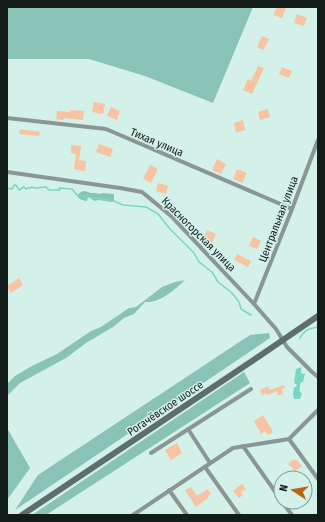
<svg xmlns="http://www.w3.org/2000/svg" width="325" height="522" font-family="'Fira Sans Condensed',sans-serif">
	<rect width="100%" height="100%" fill="#d3f0e9"/>
	<path fill="#88c3b5" d="M7,7H253L213,103L145,76L89,59H7Z
		M84,191L91,193H96L99,194L103,193L114,194V201L112,202L98,200L95,201L88,197L87,201C82,200 79,200 77,195L81,192Z
		M185,280C177,288 166,297 155,301C152,302 148,302 145,302L134,314L124,318L113,327L86,343L66,358L20,383L9,394L7,395V384L15,376L32,366L57,354L91,331L101,327L129,308L136,307L162,287L175,282Z
		M269,333L270,338L15,510L38,475L250,335Z
		M244,372L250,383L46,515H32Z
		M7,428L30,468L7,500Z"/>
	<path fill="#79d6c2" d="M301,367V372L302,374L305,373L303,382H301C300,384 299,390 300,392L302,393L300,399H294L293,395L294,387H296L297,385L296,384L294,383L296,369Z"/>
	<g fill="none" stroke-linecap="round" stroke-linejoin="round">
		<path stroke="#79d6c2" stroke-width="1.5" d="M7,187V188L11,189L13,188L14,185H16L19,190L24,187L26,189L28,188H30L32,187L35,188L46,187L49,190H60L59,188L72,189L77,195L114,201L123,205L146,207L158,214L170,229L194,253L199,262L212,272L218,282L232,293L239,302L241,309L251,315
			M300,338C305,329 309,329 318,327"/>
	</g>
	<path fill="#f8c3a2" d="M277,7H284L286,8L282,18L273,15Z
		M297,14L307,18L304,26L294,23Z
		M262,36L269,39L263,50L257,47Z
		M258,66L264,68L252,94L243,90L248,79L251,81Z
		M282,67L292,71L289,78L279,74Z
		M94,102L105,104L103,114L92,112Z
		M111,107L120,111L117,120L107,116Z
		M268,109L270,117L260,120L258,112Z
		M70,110L84,111L83,120L64,118L63,120L56,119L57,111L70,112Z
		M243,120L245,130L236,133L234,123Z
		M20,129L40,132L39,136L19,134Z
		M140,131L149,135L146,142L137,138Z
		M99,144L113,149L110,157L96,152Z
		M71,145L81,146L79,160L86,161L85,171L74,169L76,154L71,153Z
		M217,159L226,164L221,174L212,170Z
		M150,165L158,169L151,183L143,179Z
		M237,169L247,173L242,183L233,179Z
		M158,183L168,186L166,194L156,191Z
		M207,230L216,234L212,243L203,239Z
		M253,237L261,241L257,249L249,246Z
		M237,254L251,261L248,267L234,260Z
		M19,278L23,285L11,293L7,286Z
		M284,385L285,388L282,389L283,394L278,395L277,391L268,395L266,393L262,395L260,390L268,386L270,390Z
		M263,415L273,432L268,435L265,431L261,434L254,421Z
		M177,443L182,453L171,460L165,450Z
		M293,460H297L302,466L295,471L288,463Z
		M242,484L246,489L241,492L243,495L239,498L233,491Z
		M191,487L197,496L208,489L211,494L208,496L209,497L196,507L185,490Z"/>
	<g fill="none" stroke-linecap="round" stroke-linejoin="round">
		<path stroke="#8a9693" stroke-width="4" d="M7,118L106,129L292,209
			M7,172L120,188L142,192L171,216L254,304L276,329L287,347L311,371L318,377
			M254,304L292,209L318,140
			M188,429L210,463
			M289,439L318,479
			M243,446L281,500
			M151,453L251,389
			M205,467L239,515
			M169,490L187,515
			M282,502L292,515
			M133,515L233,448L289,439L318,410"/>
		<path stroke="#5e6f6b" stroke-width="6" d="M22,515L261,355L318,316"/>
	</g>
	<g text-anchor="middle" stroke-width="3" stroke-linejoin="round" paint-order="stroke">
		<g font-size="11" fill="#121c19" stroke="#d3f0e9">
			<text transform="translate(157 142) rotate(23)" y="4">Тихая улица</text>
			<text transform="translate(278 219) rotate(-69)" y="4">Центральная улица</text>
			<text transform="translate(199 234) rotate(45)" y="4">Красногорская улица</text>
			<text transform="translate(165 408) rotate(-34)" y="4">Рогачёвское шоссе</text>
		</g>
	</g>
	<rect width="325" height="522" fill="none" stroke="#121c19" stroke-width="16"/>
	<g transform="translate(293 490) rotate(282)"><circle r="19" fill="#d3f0e9" stroke="#869b96"/>
	<path d="M0-3L7 15L0 10L-7 15Z" fill="#be6112"/>
	<text y="-6" font-size="11" font-weight="bold" text-anchor="middle" fill="#121c19">N</text>
	</g>
</svg>
